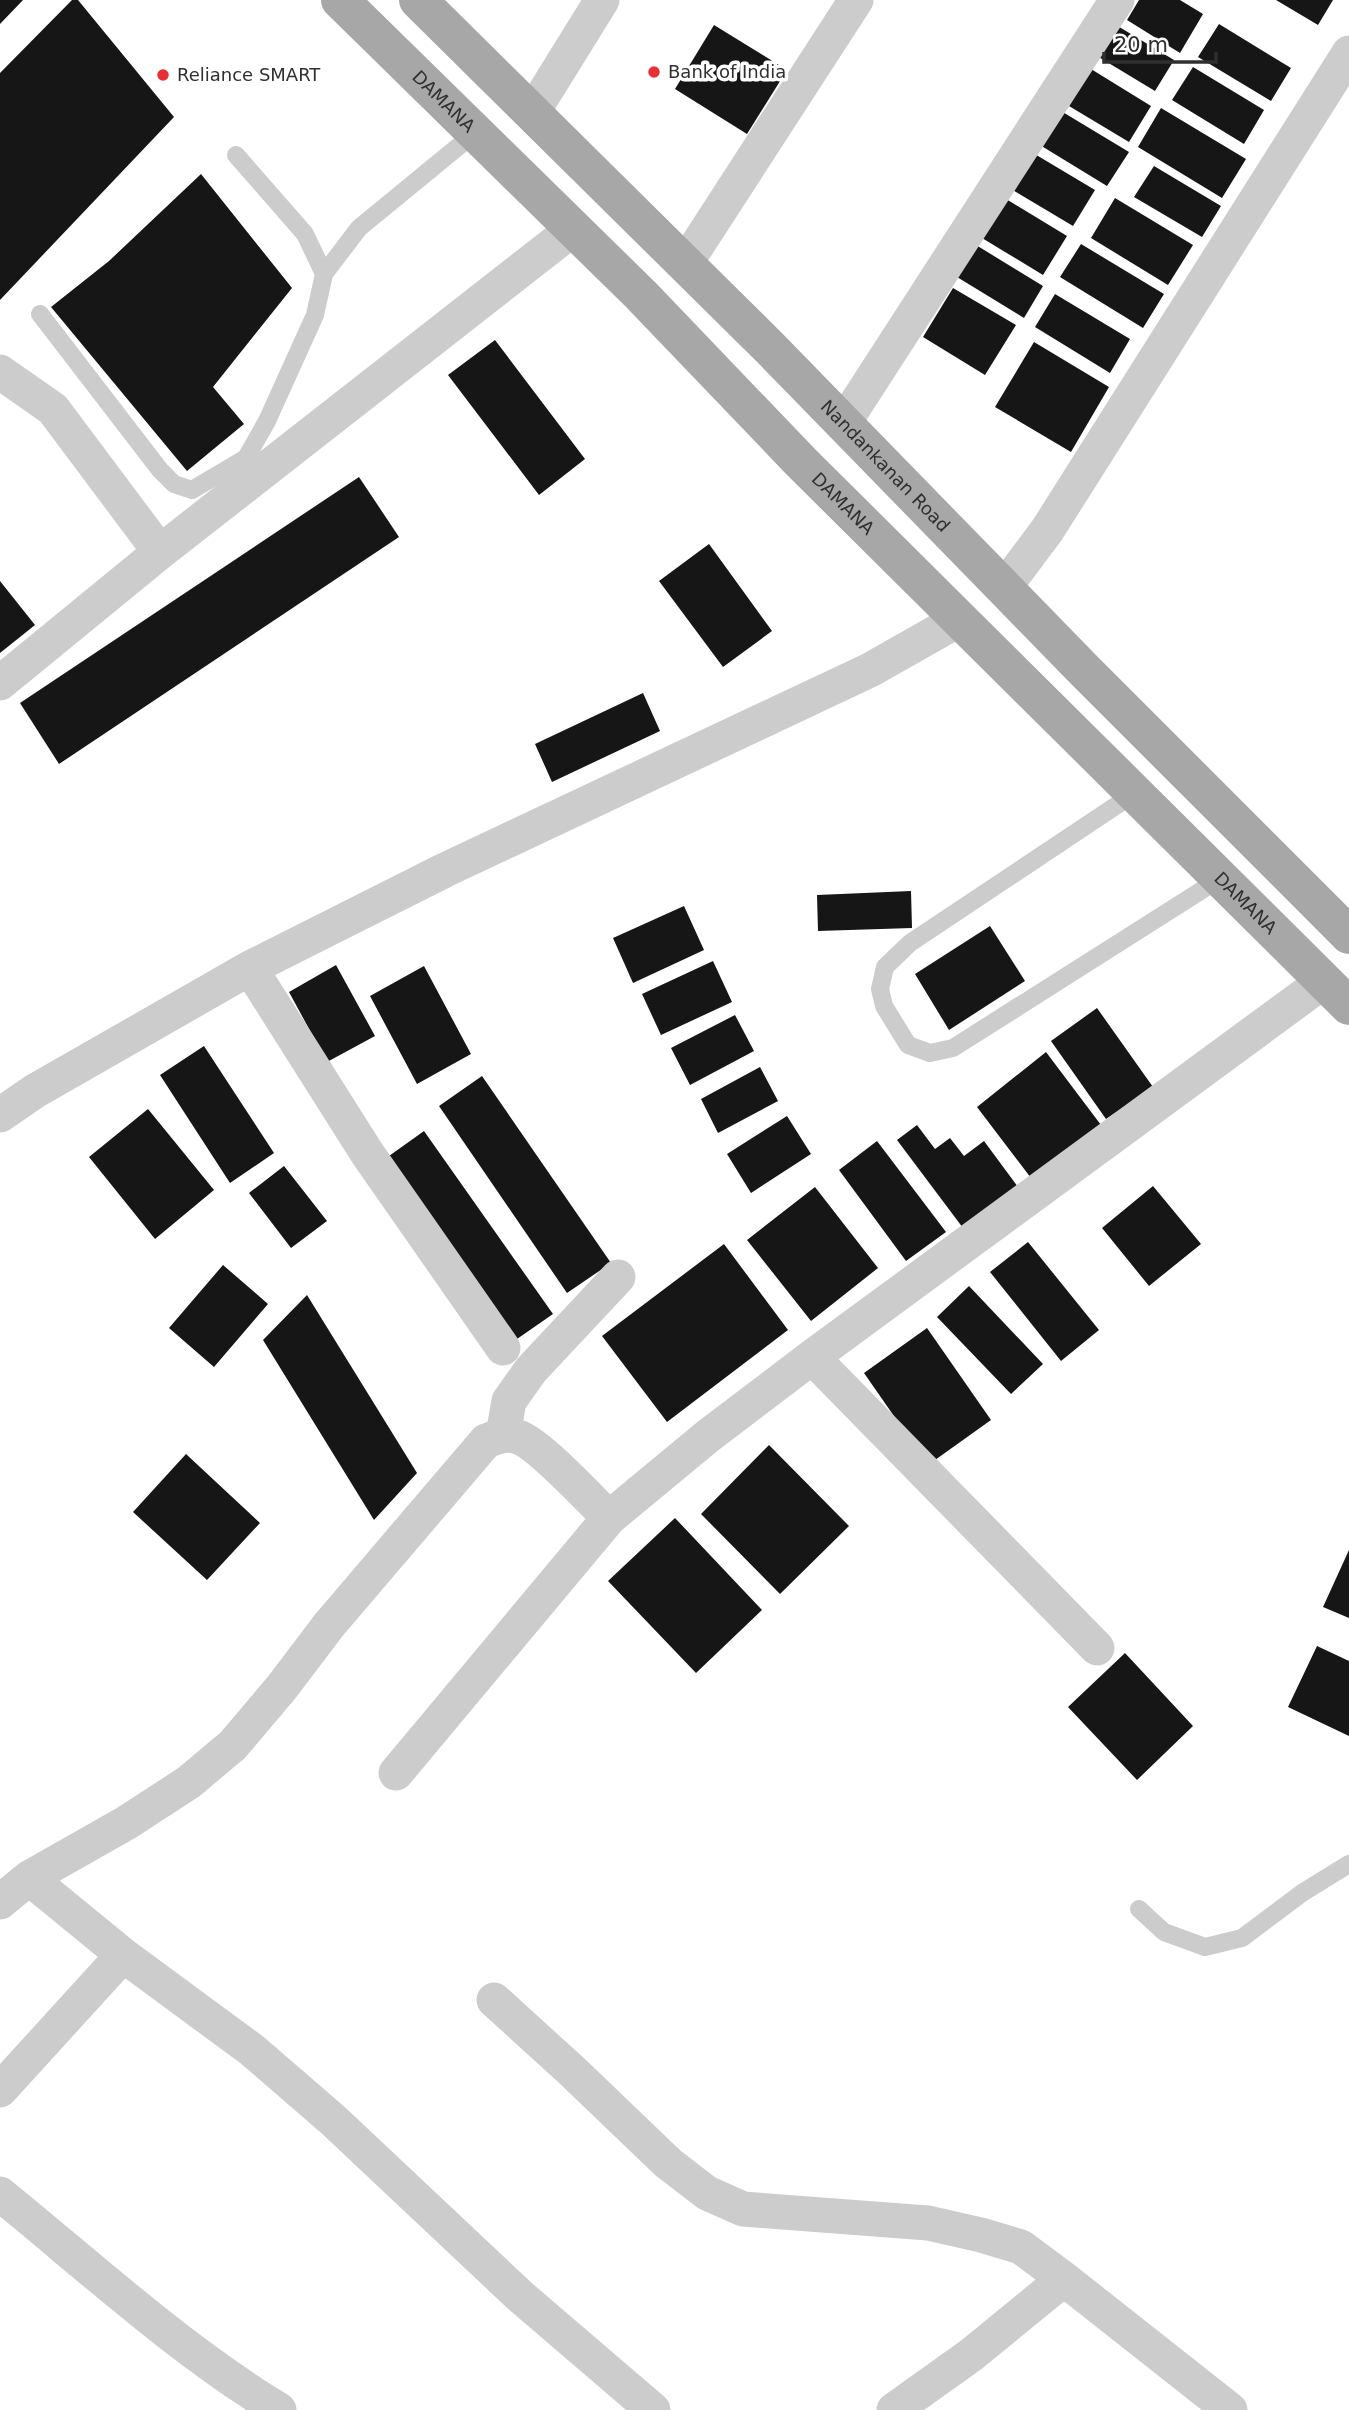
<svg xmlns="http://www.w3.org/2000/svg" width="1349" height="2410" font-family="'DejaVu Sans',sans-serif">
	<rect width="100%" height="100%" fill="#fff"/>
	<path fill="#161616" d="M0,0H23L0,24Z
		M72,0H78L174,117L0,300V73Z
		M1139,0H1180L1203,14L1180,53L1127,20Z
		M1276,0H1333L1318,25Z
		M1219,24L1291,68L1271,101L1198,57Z
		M714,25L787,70L747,134L675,89Z
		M1116,25L1174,60L1155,91L1097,56Z
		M1193,67L1264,110L1244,144L1172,100Z
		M1091,69L1151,106L1129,142L1069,106Z
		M1056,108L1129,152L1107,186L1035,142Z
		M1161,108L1246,159L1222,198L1138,147Z
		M1033,153L1095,190L1073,226L1011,189Z
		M1154,166L1221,206L1202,237L1134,197Z
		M201,174L292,288L213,387L244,424L187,471L51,307L109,261Z
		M1115,198L1193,245L1168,285L1091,238Z
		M1006,199L1067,236L1043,275L982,238Z
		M1081,244L1164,294L1143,328L1060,277Z
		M976,245L1043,286L1024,318L957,277Z
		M953,288L1016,325L985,375L923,337Z
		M1055,294L1130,339L1110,373L1035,327Z
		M495,340L585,459L539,495L448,375Z
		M1034,342L1109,387L1071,452L995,407Z
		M359,477L399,537L59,764L20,703Z
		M709,544L772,631L723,667L659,581Z
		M0,581L35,625L0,653Z
		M643,693L660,731L552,782L535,744Z
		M911,891L912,928L818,931L817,895Z
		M684,906L704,950L633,983L613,938Z
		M990,926L1025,981L949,1030L915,974Z
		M713,961L732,1002L661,1035L642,994Z
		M336,965L375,1036L327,1062L289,992Z
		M424,966L471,1054L417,1084L370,996Z
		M1097,1008L1153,1087L1106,1119L1051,1041Z
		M735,1015L754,1051L690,1085L671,1048Z
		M204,1046L274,1153L230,1183L160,1075Z
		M1046,1052L1101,1125L1031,1178L977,1107Z
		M760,1067L778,1101L718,1133L701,1099Z
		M482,1076L611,1263L567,1293L439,1106Z
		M148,1109L214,1190L155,1239L89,1157Z
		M787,1116L811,1154L751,1193L727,1154Z
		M917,1125L935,1149L950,1138L964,1156L984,1141L1018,1187L963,1228L897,1140Z
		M424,1131L553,1314L517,1339L389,1156Z
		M877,1141L946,1232L906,1261L839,1170Z
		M284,1166L327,1221L291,1248L249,1193Z
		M1153,1186L1201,1244L1149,1286L1102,1228Z
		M815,1187L878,1268L811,1321L747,1240Z
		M1028,1242L1099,1330L1061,1361L990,1272Z
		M724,1244L788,1330L667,1422L602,1336Z
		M223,1265L268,1304L214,1367L169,1328Z
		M969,1286L1043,1364L1011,1394L937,1317Z
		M307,1295L417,1473L374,1520L263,1340Z
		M927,1328L991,1420L928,1465L864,1373Z
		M769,1445L849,1526L780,1594L701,1514Z
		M186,1454L260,1523L207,1580L133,1512Z
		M675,1518L762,1610L696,1673L608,1581Z
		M1349,1550V1618L1323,1607Z
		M1317,1646L1349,1661V1736L1288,1707Z
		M1125,1653L1193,1726L1137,1780L1068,1707Z"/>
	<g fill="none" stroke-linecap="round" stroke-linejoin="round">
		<path stroke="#ccc" stroke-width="18" d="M324,274L359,228L476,132
			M40,314L160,470L174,484L192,490L246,458L267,421L315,315L324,274L305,234L236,155
			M1135,793L910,943L885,967L880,989L884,1006L908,1045L930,1053L953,1048L1221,878
			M1139,1909L1164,1932L1205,1947L1242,1938L1302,1893L1349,1864"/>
		<path stroke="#ccc" stroke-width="35" d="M532,113L602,0
			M685,264L856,0
			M0,372L53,409L160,552L573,229
			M843,424L1117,0
			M1004,588L1048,529L1349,53
			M0,683L160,552
			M250,968L367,1153L503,1348
			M0,1115L35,1091L250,968L445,870L870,670L960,619
			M812,1357L1097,1648
			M503,1435L509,1401L531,1370L618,1277
			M609,1518C591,1500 538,1443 518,1437C506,1433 497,1437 486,1441L329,1625L282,1687L233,1745L189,1782L126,1823L29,1878L123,1955L252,2050L333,2120L520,2296L653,2410
			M396,1773L609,1518L708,1436L812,1357L1324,981
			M0,1902L29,1878
			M494,2000L571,2070L668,2163L707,2193L743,2209L928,2223L981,2235L1021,2247L1064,2279L1230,2410
			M0,2090L123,1955
			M0,2194C91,2268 179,2349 279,2410
			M894,2410L971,2355L1064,2279"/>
		<g stroke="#a7a7a7" stroke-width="38">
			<path id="s1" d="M340,0L641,295L801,462L1349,1006"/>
			<path id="s2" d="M418,0L769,347L1085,671L1349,935"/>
		</g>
	</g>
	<g fill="#e63034" stroke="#fff" stroke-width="2.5">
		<circle cx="654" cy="72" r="7"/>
		<circle cx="163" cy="75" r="7"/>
	</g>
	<g text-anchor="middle" stroke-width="7" stroke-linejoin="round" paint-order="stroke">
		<g font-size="18" fill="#2f2f2f" stroke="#fff" text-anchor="start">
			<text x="668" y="78">Bank of India</text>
			<text x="177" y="81">Reliance SMART</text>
		</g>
		<g font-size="18" fill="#2f2f2f" stroke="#fff">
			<text dy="6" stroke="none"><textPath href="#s1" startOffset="145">DAMANA</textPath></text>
			<text dy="6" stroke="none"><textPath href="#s2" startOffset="660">Nandankanan Road</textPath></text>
			<text dy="6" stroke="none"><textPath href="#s1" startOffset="712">DAMANA</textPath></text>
			<text dy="6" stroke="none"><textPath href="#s1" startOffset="1279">DAMANA</textPath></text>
		</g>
	</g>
	<path d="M1104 52v10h112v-10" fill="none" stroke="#2f2f2f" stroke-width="3.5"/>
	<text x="1114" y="52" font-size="21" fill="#2f2f2f" stroke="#ffffff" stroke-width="5" paint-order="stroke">20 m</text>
</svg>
